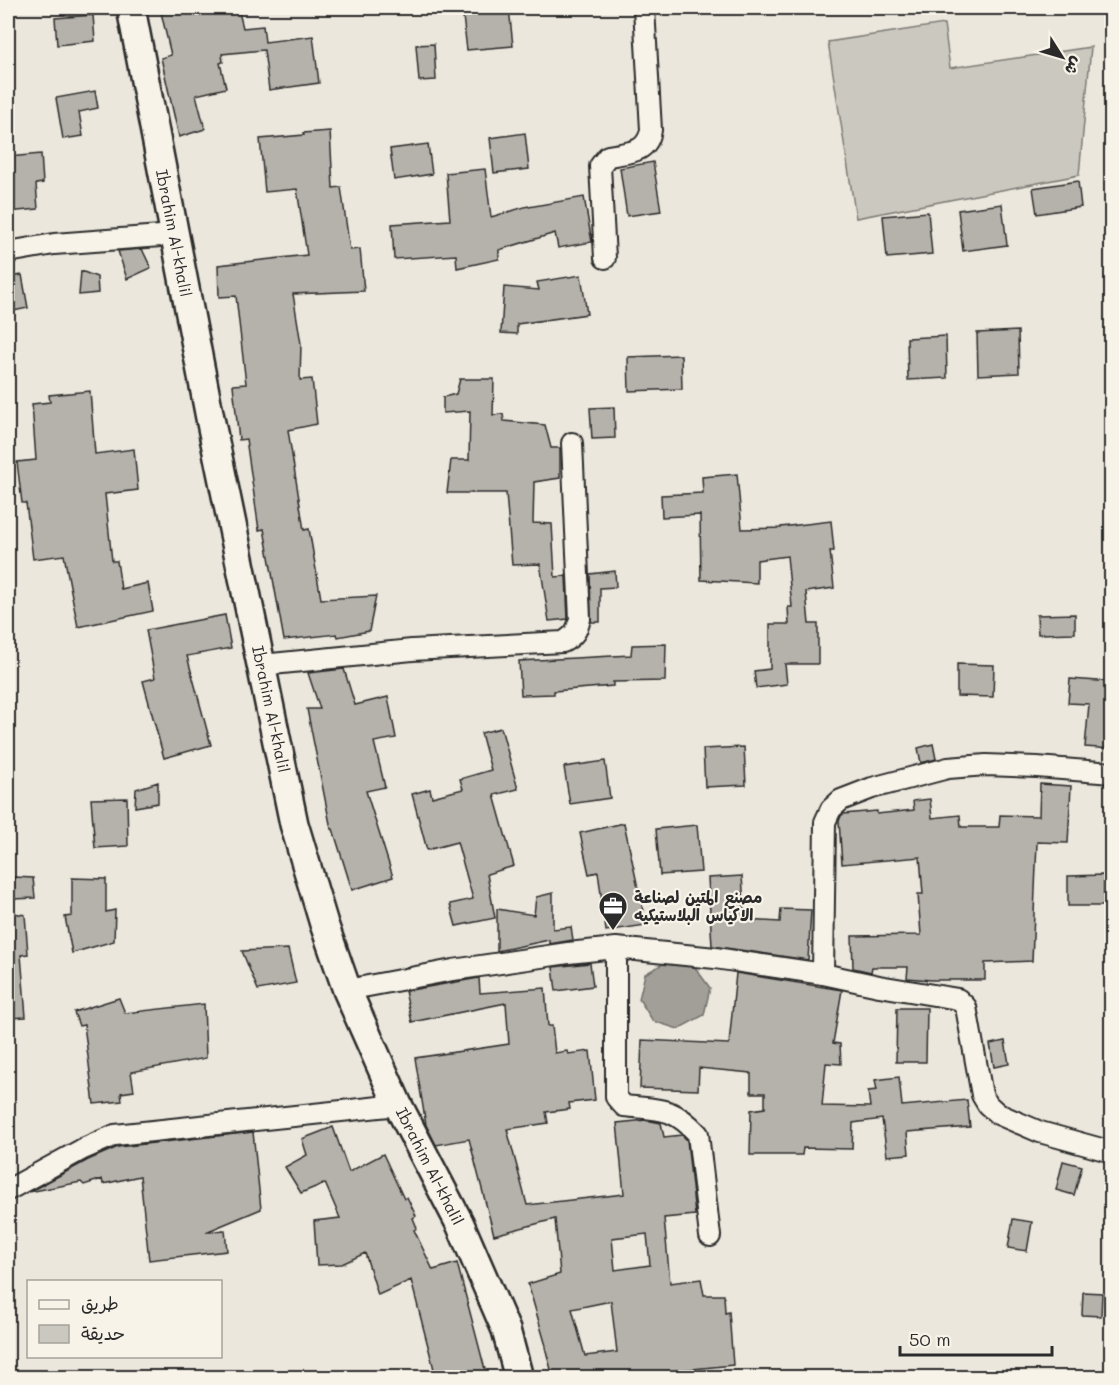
<svg xmlns="http://www.w3.org/2000/svg" width="1119" height="1385" font-family="Mali,'Playpen Sans Arabic',sans-serif">
	<rect width="100%" height="100%" fill="#ebe7dd"/>
	<filter id="ink" filterUnits="userSpaceOnUse"><feTurbulence type="fractalNoise" baseFrequency=".0167" numOctaves="2"/><feDisplacementMap in="SourceGraphic" scale="12" xChannelSelector="R" yChannelSelector="G"/><feConvolveMatrix kernelMatrix="1 2 1 2 8 2 1 2 1" color-interpolation-filters="sRGB"/></filter>
	<g filter="url(#ink)">
		<path fill="#cbc8bf" stroke="#7b7a75" stroke-width="1.5" d="M944,24L950,68L1091,47L1079,175L856,218L828,42Z"/>
		<path fill="#a29f98" stroke="#72716c" stroke-width="1.5" d="M668,961L694,966L710,988L704,1015L678,1029L653,1021L639,999L645,974Z"/>
		<path fill="#b5b2ab" stroke="#2b2b2b" stroke-width="1.5" fill-rule="evenodd" d="M160,8H238L243,28L263,26L265,42L313,36L319,83L269,90L264,50L222,54L223,62L220,63L226,88L196,95L205,129L179,137L161,58L171,55Z
			M462,8H509L513,46L467,50Z
			M93,15L95,41L57,45L55,18Z
			M434,44L436,80L419,81L416,45Z
			M95,91L98,108L79,112L83,136L63,139L56,98Z
			M330,131L333,188L341,187L350,250L360,249L364,291L293,294L301,344L300,380L312,379L317,424L288,430L304,530L309,529L321,599L376,596L369,631L338,637L337,634L284,640L264,529L259,530L246,439L239,440L233,385L246,384L236,296L219,297L218,265L307,255L297,189L265,192L260,139L304,135L303,133Z
			M525,133L529,169L494,173L490,138Z
			M428,144L432,174L394,180L390,149Z
			M41,154L43,183L36,184L38,209L8,212V157Z
			M653,162L661,211L627,216L620,168Z
			M485,169L491,217L528,206L529,207L584,197L592,242L558,248L555,233L499,250V259L457,268L456,255L394,259L392,224L450,220L446,173Z
			M1078,181L1081,207L1037,214L1033,188Z
			M1002,204L1007,245L963,251L958,210Z
			M928,212L932,254L887,258L883,216Z
			M142,249L151,268L127,279L118,251Z
			M81,271L97,277L98,293L79,295Z
			M22,275L28,308L8,312V277Z
			M581,275L587,314L517,324V334L501,333L504,287L539,290L537,282Z
			M1018,331L1019,373L978,375L977,333Z
			M946,336L947,378L908,380L907,338Z
			M681,355L682,389L629,391L628,357Z
			M460,379H494L493,415L503,414L504,421L545,425L551,448H560V478L534,482L533,523L552,524L555,577L566,576L568,619L549,621L540,564L512,565L506,493H447L451,460H469L470,411L443,413V397L456,394Z
			M90,391L95,454L134,449L138,490L105,494L112,561H117L121,589L148,583L153,611L78,627L64,555L33,559L26,503H22L17,462L36,460L32,404L50,402L49,395Z
			M614,407L615,438L592,439L590,408Z
			M737,474L742,529L781,528V527L831,521L834,551H830L834,588L806,592L809,624H818V664H785L787,684L756,688L754,671L770,669V624H789L788,607H792L787,556L757,560V583L701,580L700,515L662,517L661,495L703,493L702,477Z
			M615,571L616,587L600,588V622H591L590,574Z
			M1075,614V633L1038,634L1037,615Z
			M225,615L231,648L187,656L211,745L164,758L143,681L155,678L146,630Z
			M666,644L665,681L613,682V686L554,691V694L521,695L519,661L631,655L632,645Z
			M957,664L994,665L993,697L957,696Z
			M344,669L355,705L388,697L396,738L374,742L385,787L366,791L393,877L352,890L333,829H331L307,709H320L308,673Z
			M1070,679L1112,682V749L1085,747L1089,704L1068,703Z
			M501,728L518,789L494,795L514,866L487,874L495,918L456,926L450,904L473,899L457,842L427,850L412,794L430,789L432,797L463,789L460,779L491,770L481,733Z
			M933,744L936,759L921,763L918,748Z
			M744,747L746,785L705,787L703,749Z
			M605,761L610,798L570,804L564,767Z
			M158,782V803L135,807L136,789Z
			M1040,784L1071,786L1068,843L1037,842L1032,961L985,963V980H931L907,978L908,967H872L871,972L853,968L852,936L921,935L918,894H923L920,857L842,864L839,821L841,816L843,814L877,811V814L914,810L913,801L930,799L932,818L960,815L961,827H999L1000,815L1039,816Z
			M127,798L128,846L95,848L91,799Z
			M624,823L646,925L606,931L598,872L589,874L580,833Z
			M697,825L701,872L660,875L656,829Z
			M1104,875V906H1068V876Z
			M742,876L745,920L780,922L781,909L811,910L808,960L712,946L708,878Z
			M14,877L33,878L35,898L14,899Z
			M72,878L106,879V912L115,910L114,941L72,953L65,917L72,916Z
			M553,893V929L571,927L573,940L549,944V940L497,951V909L534,915L536,897Z
			M8,912L25,915L28,954L21,955L26,1017L8,1018Z
			M288,949L296,983L258,990L242,951Z
			M590,963L593,986L556,991L553,967Z
			M736,973L842,990L833,1043L840,1044L841,1064L826,1063L822,1106L870,1107L868,1091L877,1090L875,1080L899,1077L902,1106L967,1100L970,1127L907,1132L909,1154L887,1156L882,1119L853,1123L852,1149L803,1148L802,1155H750L751,1110L765,1108V1093H751V1073L699,1068L698,1090L640,1088L642,1040L729,1044Z
			M479,978L480,993L545,988L548,1026H552L555,1053L567,1051L568,1054L590,1051L595,1100L569,1103L570,1109L546,1112L548,1123L507,1129L527,1205L624,1194L617,1123L646,1120L661,1123L664,1137L682,1135L687,1140L695,1215L664,1218L670,1283L701,1279L704,1295H724L725,1313L729,1312L733,1365L652,1373L653,1377H553L545,1347L546,1346L528,1284L560,1274L555,1219L494,1235L469,1139L436,1145L426,1125L415,1058L509,1044L506,1003L412,1022L405,991ZM647,1234L650,1265L615,1270L612,1238ZM611,1301L617,1352L585,1356L572,1309Z
			M119,998L125,1013L204,1004L206,1058L131,1072L134,1091L121,1093L122,1101L94,1104L84,1025L79,1026L74,1012Z
			M897,1008H927L926,1062H896Z
			M1005,1041L1009,1064L994,1067L990,1044Z
			M333,1127L349,1172L383,1154L404,1199L407,1197L416,1216L413,1218L417,1228L414,1230L433,1270L457,1263L487,1377H436L411,1280L378,1295L365,1253L342,1264L317,1265L314,1221L340,1218L325,1183L301,1193L285,1167L307,1155L302,1139Z
			M253,1132L261,1209L206,1232L225,1230L227,1251L149,1260L140,1176L103,1184L102,1179L84,1185L81,1182L29,1192L88,1160L118,1147Z
			M1063,1161L1082,1166L1074,1195L1056,1190Z
			M1013,1219L1032,1222L1027,1251L1008,1248Z
			M1083,1292L1102,1293L1101,1316L1082,1315Z"/>
		<g fill="none" stroke-linecap="round" stroke-linejoin="round">
			<g stroke="#2b2b2b" stroke-width="24">
				<path id="street" d="M8,252L54,244L174,235
					M605,258L600,166L608,156C628,152 647,154 651,130L644,8
					M262,665L412,650L563,642C574,636 577,631 580,619L572,443
					M616,948V1097L624,1106C660,1110 672,1106 698,1134L710,1236
					M823,974L825,822L831,809L841,800L872,788L948,768L986,765L1037,767L1112,773
					M347,990L453,970L568,953L616,948L715,958L823,974L879,986L958,999L966,1007L982,1095L988,1105L998,1114L1040,1132L1112,1152
					M8,1190L83,1149L115,1135L398,1105"/>
			</g>
			<g stroke="#2b2b2b" stroke-width="32">
				<path id="secondary" d="M131,8L210,418L294,824L324,924L347,990L398,1105L460,1224L506,1330L519,1378"/>
			</g>
			<use href="#street" stroke="#f7f3e8" stroke-width="20"/>
			<use href="#secondary" stroke="#f7f3e8" stroke-width="27"/>
		</g>
	</g>
	<defs>
		<g id="office-pin" transform="scale(1.5)"><path d="M0 17L-7.5 6A9.5 9.5 0 1 1 7.5 6Z" fill="#2b2b2b" stroke="#f7f3e8"/><path d="M-6-3h4V-5.5h4V-3h4V5H-6ZM-1-4.5V-3h2v-1.5ZM-6 0V1H6V0Z" fill="#fff"/></g>
	</defs>
	<g fill-rule="evenodd">
		<use href="#office-pin" x="613" y="906"/>
	</g>
	<g text-anchor="middle" stroke-width="4.5" stroke-linejoin="round" paint-order="stroke">
		<g font-size="16" fill="#2b2b2b" stroke="#f7f3e8">
			<text transform="translate(174 233) rotate(79)" y="6">Ibrahim Al-khalil</text>
			<text transform="translate(271 709) rotate(78)" y="6">Ibrahim Al-khalil</text>
			<text transform="translate(430 1166) rotate(63)" y="6">Ibrahim Al-khalil</text>
		</g>
		<g font-size="16" font-weight="bold" fill="#2b2b2b" stroke="#f7f3e8" text-anchor="start">
			<text x="634" y="903">مصنع المتين لصناعة<tspan x="634" dy="18">الاكياس البلاستيكيه</tspan></text>
		</g>
	</g>
	<rect width="1119" height="1385" fill="none" stroke="#f7f3e8" stroke-width="30"/>
	<rect x="15" y="15" width="1089" height="1355" fill="none" stroke="#2b2b2b" stroke-width="2" filter="url(#ink)"/>
	<rect x="27" y="1280" width="195" height="78" fill="#f7f3e8" stroke="#a5a39c" stroke-width="1.5"/>
	<rect x="39" y="1300" width="30" height="9" fill="#f7f3e8" stroke="#a5a39c" stroke-width="1.5"/>
	<text x="81" y="1310" font-size="18" fill="#2b2b2b">طريق</text>
	<rect x="39" y="1325" width="30" height="18" fill="#cbc8bf" stroke="#a5a39c" stroke-width="1.5"/>
	<text x="81" y="1340" font-size="18" fill="#2b2b2b">حديقة</text>
	<g transform="translate(1062 57) rotate(127)" stroke="#f7f3e8" stroke-width="4.5" paint-order="stroke">
	<path d="M0-4.5L10 22L0 15L-10 22Z" fill="#2b2b2b"/>
	<text y="-9" font-size="16" font-weight="bold" text-anchor="middle" fill="#2b2b2b">ش</text>
	</g>
	<path d="M900 1346v9h152v-9" fill="none" stroke="#2b2b2b" stroke-width="3"/>
	<text x="909" y="1346" font-size="18" fill="#2b2b2b" stroke="#f7f3e8" stroke-width="4.5" paint-order="stroke">50 m</text>
</svg>
